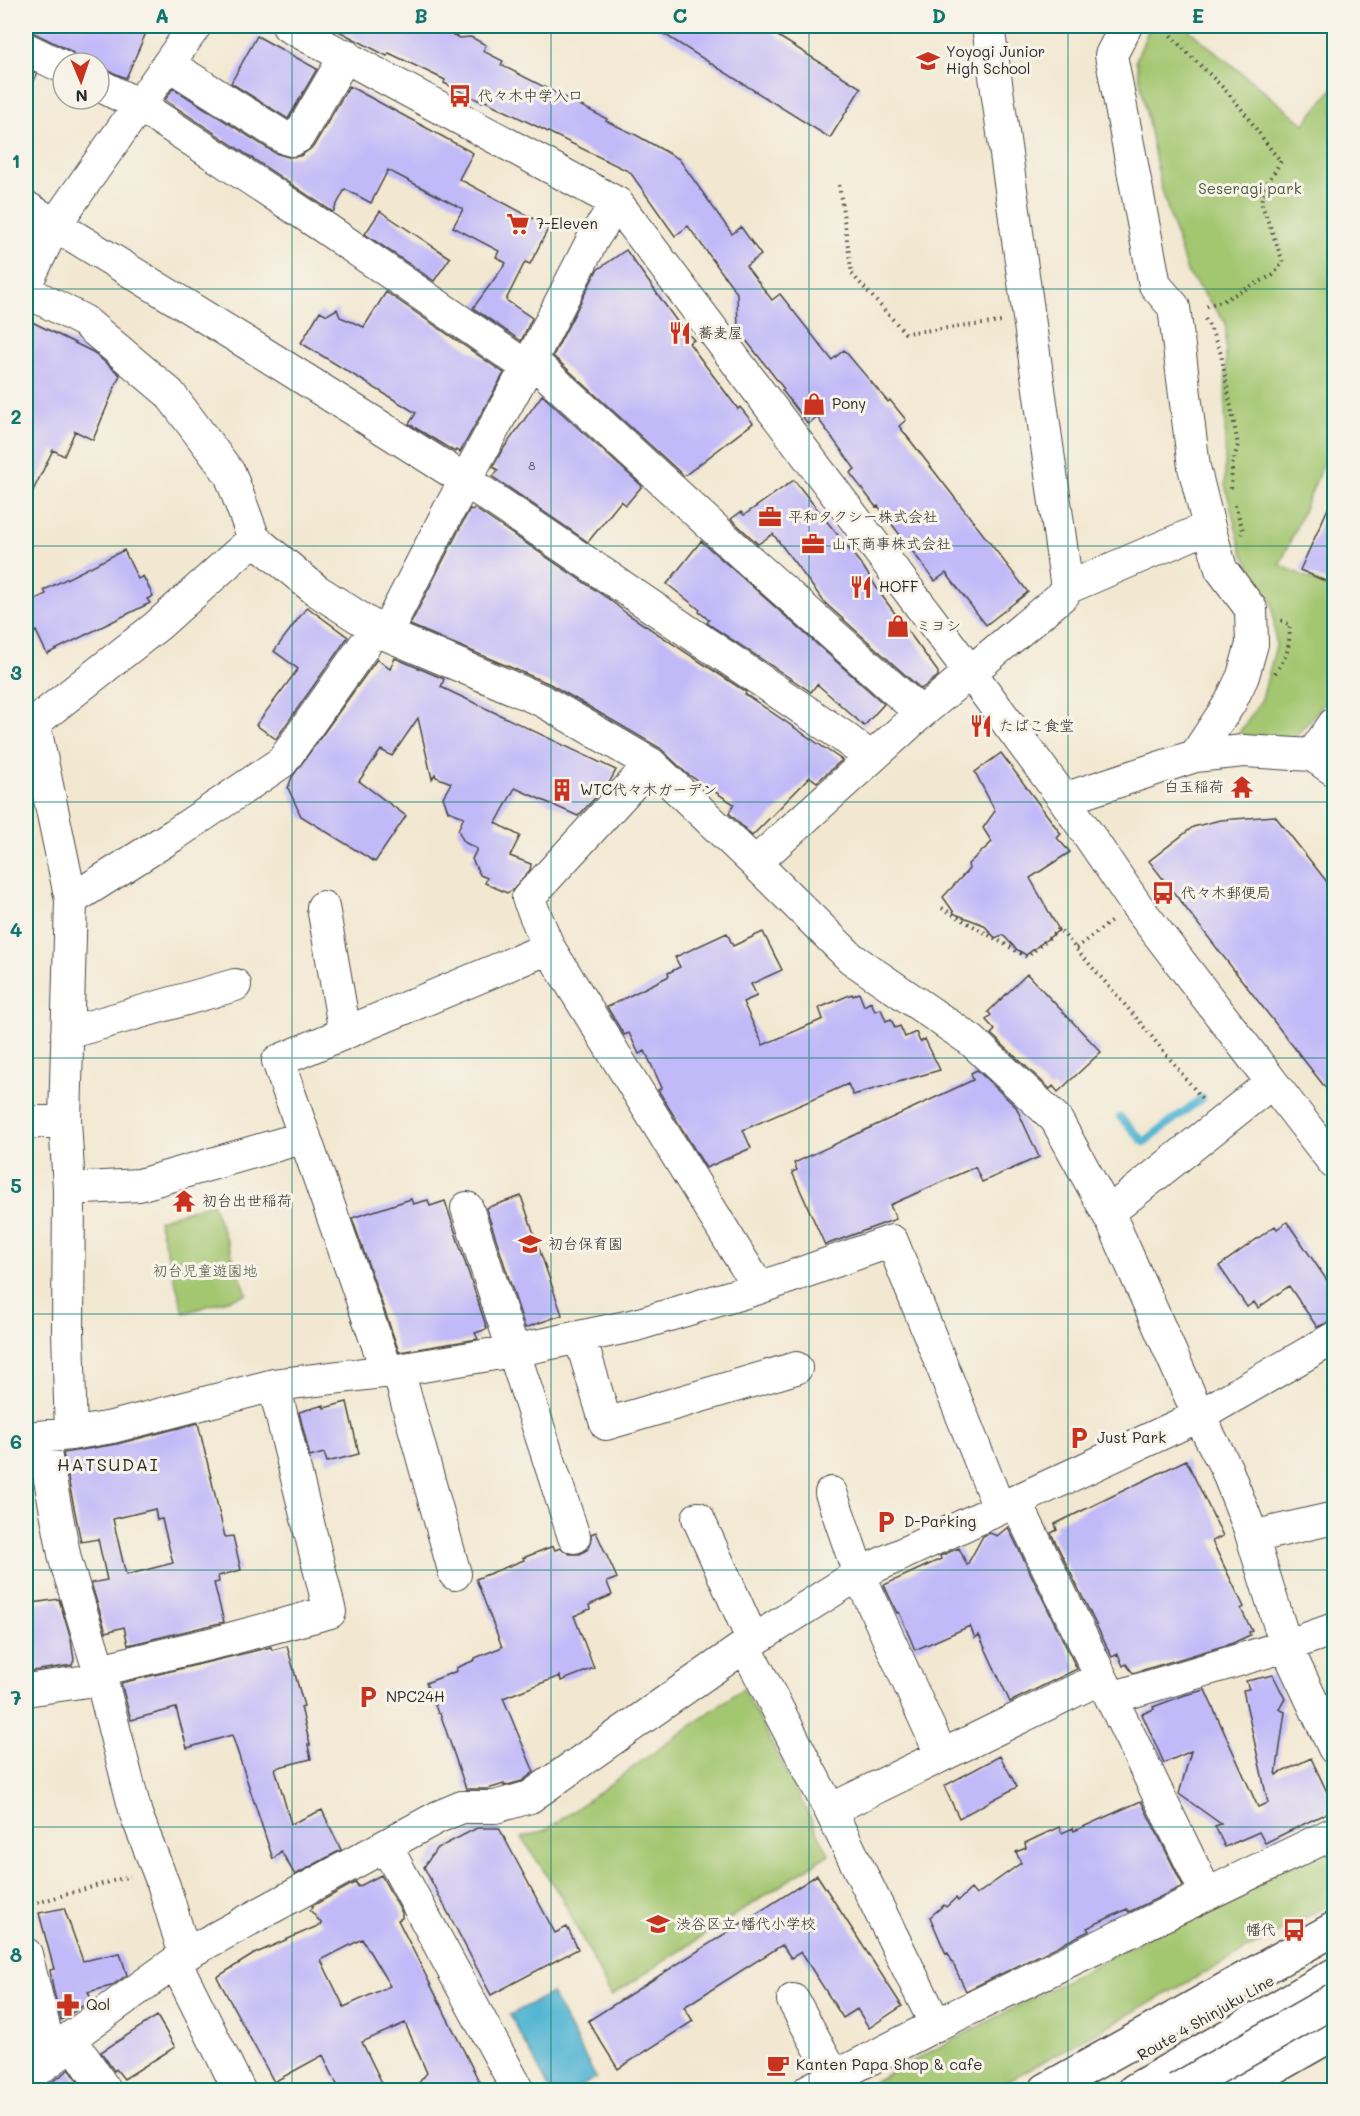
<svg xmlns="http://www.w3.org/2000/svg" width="1360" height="2116" font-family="Mali,'Klee One',sans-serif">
	<rect width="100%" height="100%" fill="#f7f3e8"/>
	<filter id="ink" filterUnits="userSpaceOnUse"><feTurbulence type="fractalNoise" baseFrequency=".0167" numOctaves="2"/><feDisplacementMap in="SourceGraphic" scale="12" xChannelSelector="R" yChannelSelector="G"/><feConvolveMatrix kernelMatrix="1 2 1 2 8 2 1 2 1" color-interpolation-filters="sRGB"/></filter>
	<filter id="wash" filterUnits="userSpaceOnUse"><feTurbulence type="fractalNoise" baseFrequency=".008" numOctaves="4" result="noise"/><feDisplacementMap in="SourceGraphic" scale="24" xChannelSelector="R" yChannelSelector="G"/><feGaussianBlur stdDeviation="1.35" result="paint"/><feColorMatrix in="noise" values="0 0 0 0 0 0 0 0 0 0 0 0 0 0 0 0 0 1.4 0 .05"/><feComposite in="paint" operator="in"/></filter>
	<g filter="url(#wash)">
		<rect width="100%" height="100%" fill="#f2e8d1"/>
		<path fill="#a3c66f" stroke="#67784d" stroke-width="1.5" d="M1150,26H1184L1304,124L1334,87V439L1280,565L1334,590V693L1294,738L1237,736L1262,699L1276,646L1272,602L1242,552L1225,485L1226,323L1187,272L1161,187L1136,60Z
			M212,1203L247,1294L184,1313L158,1220Z
			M743,1688L829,1854L611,1996L562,1898L522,1838L548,1829Z
			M1334,1839V1902L991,2090H858Z"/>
		<path fill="#54b6d3" stroke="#40707f" stroke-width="1.5" d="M551,1993L596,2078L573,2090H550L510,2015Z"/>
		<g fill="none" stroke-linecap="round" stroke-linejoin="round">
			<path stroke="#54b6d3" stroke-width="8" d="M1120,1117L1144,1142L1202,1098"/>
		</g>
		<g id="blocks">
			<path fill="#c1b9f8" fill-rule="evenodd" d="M35,26H149L126,78L99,67V63H87L79,60L71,51L32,32Z
				M329,26H435L459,38L471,37L486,45L483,51L503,61L501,65L607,119L606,121L636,135L679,159L732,234L741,227L761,255L746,266L772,300L780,294L832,360L844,350L888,402L890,400L906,420L899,426L1028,592L986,625L946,573L935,581L878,506L876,507L850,473L855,469L817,417L808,424L782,390L784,389L738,330L737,293L688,226L675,236L630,172L483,100L482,102L444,83L445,80L389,53L387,56Z
				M651,26H762L861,88L830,138Z
				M257,36L317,69L288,119L231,83Z
				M26,69L37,74L26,97Z
				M349,86L473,153L459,179L549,227L530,264L525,262L506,300L532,318L521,341L473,308L506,263L496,257L499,251L453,227L463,209L388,170L371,203L345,189L333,212L165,100L173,88L275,153L288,157L300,156L313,147Z
				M380,211L450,258L434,281L365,234Z
				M626,250L678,323L694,340L689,343L700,358L738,409L740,407L753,423L684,476L553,356L597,270Z
				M386,292L504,373L460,452L456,450L455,452L409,424L416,413L301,343L320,311L327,315L337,309L340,317L364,327Z
				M26,319L93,352L120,375L93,440L75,431L64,456L53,450L26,505Z
				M542,395L642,486L626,505L621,501L588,542L493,477L498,470L493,467L501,452Z
				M794,480L864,568L880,593L938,672V676L921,689L825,603L773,534L758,544L731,519L741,512L744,515Z
				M1335,493V585L1300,570Z
				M474,508L610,600L626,613L746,692L745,694L842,760L817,782L810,777L752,836L729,813L734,804L687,774L660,748L550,684L410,625L464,520L470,509L473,510Z
				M701,541L884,704L864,726L817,684L811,692L707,623L709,620L699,612L700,610L667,584Z
				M124,550L138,579L143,576L153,596L147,599L150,603L47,654L36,631L26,636V604L46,594L44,590Z
				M307,607L348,637L276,739L256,725L298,669L274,651Z
				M395,658L444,679L441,687L616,770L609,783L578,816L515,788L496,823L520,836L510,856L531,864L530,870L513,890L507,893L485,883L487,878L480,875L472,859L477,849L464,842L458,830L464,817L448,811L443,797L451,783L436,777L435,774L432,779L418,718L392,756L381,750L359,781L406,816L375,862L301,816L288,788L292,777L377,659L390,669Z
				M1001,753L1061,834L1057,838L1070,852L1030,878L1059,930L1026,955L1016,949L1003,935L995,938L984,925L955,914L943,897L969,869L968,864L992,842L983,828L995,811L975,772Z
				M1275,816L1335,892V1100L1149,861L1193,827L1220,820Z
				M763,932L782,970L751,984L757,996L743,1002L763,1045L823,1019L819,1008L852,994L853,996L859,993L864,1006L871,1002L875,1011L881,1009L886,1021L891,1019L895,1028L900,1026L905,1037L916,1032L920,1042L925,1039L940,1070L853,1095L848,1084L743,1130L751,1148L706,1168L658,1090L662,1088L645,1051L639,1054L629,1033L624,1035L607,1007L669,976L668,973L680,967L675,957L727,933L733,946Z
				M1027,974L1101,1052L1058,1092L1053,1086L1050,1089L991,1034L995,1030L986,1020L991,1015L988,1012Z
				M977,1070L1016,1107L1039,1157L982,1182L975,1167L890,1205L896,1219L825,1245L792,1172L797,1170L794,1163L973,1080L971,1073Z
				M521,1196L562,1315L525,1328L486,1208Z
				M411,1199L413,1204L428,1200L430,1206L445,1201L487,1329L475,1333L478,1339L399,1352L352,1218Z
				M1287,1222L1335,1292V1320L1317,1327L1289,1286L1258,1308L1254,1302L1247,1307L1219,1266L1275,1226L1277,1229Z
				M347,1402L359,1454L327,1462L324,1453L310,1457L299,1412L324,1405V1408Z
				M198,1423L225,1537L233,1536L241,1570L218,1576L219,1582L214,1583L224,1622L128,1645L124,1627L106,1632L91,1583L107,1580L98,1539L81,1542L63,1453L117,1444ZM155,1509L157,1520L162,1519L173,1563L126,1575L113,1519Z
				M1186,1460L1223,1536L1212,1541L1244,1607L1241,1609L1252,1631L1249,1632L1250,1635L1233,1643L1133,1673L1126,1664L1123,1666L1118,1654L1112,1657L1051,1533L1057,1530L1055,1524Z
				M1008,1527L1077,1669L1010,1702L979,1635L975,1638L970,1626L915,1650L899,1612L897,1613L884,1585L941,1559L940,1556L959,1548L967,1565L983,1536L990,1533L997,1536Z
				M596,1532L617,1578L607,1582L612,1595L589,1605L590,1609L574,1616L594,1668L561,1681L560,1676L503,1698L534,1772L522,1781L504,1786V1784L488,1789H466L440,1713H438L426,1683L457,1671L456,1668L475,1660V1658L502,1647L476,1579L524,1560L523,1558L553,1546L555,1550L560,1548L570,1554H580L588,1549L591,1541V1534Z
				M59,1599L71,1640L74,1660L72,1665L26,1672V1604Z
				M287,1646L304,1706L301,1707L310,1745H308L311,1759L275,1768L291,1824L322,1810L341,1850L295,1875L281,1851L273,1859L232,1735L187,1748L176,1708L131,1720L121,1683L271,1647L272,1650Z
				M1273,1675L1285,1699L1279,1709L1285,1712L1276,1775L1311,1758L1335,1809L1265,1843L1259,1832L1225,1847L1215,1826L1221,1824L1179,1794L1191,1751L1164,1763L1142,1714L1154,1709L1153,1707L1185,1695L1205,1690L1258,1807L1268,1803L1243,1690L1249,1689L1246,1681Z
				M1000,1756L1017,1787L959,1818L944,1786Z
				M1141,1801L1183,1886L1129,1912L1127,1909L1087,1928L1089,1931L966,1991L948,1953L946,1954L930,1917L944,1905L946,1907L956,1898L958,1901L971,1889L976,1895L1021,1863L1016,1852L1026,1848L1025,1843L1059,1827L1062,1833L1073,1828L1074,1831Z
				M477,1828H499L555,1933L567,1927L578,1949L491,1995L424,1867L436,1849Z
				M381,1875L402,1913V1918L398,1920L484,2091H412L427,2073L405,2023L362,2042L386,2091H340L323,2055L274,2082L217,1977L254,1954L322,1924L310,1910L313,1908L312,1906L356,1882L358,1887ZM362,1939L390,1986L344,2007L321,1960Z
				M817,1875L902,2006L869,2028L857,2009L843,2018L801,1952L791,1958L782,1945L684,2007L693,2021L618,2069L588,2021Z
				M64,1908L83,1961L120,1953L127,1975L111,1986L88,1992L92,2000L61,2020L53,1988L50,1970L54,1969L39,1913Z
				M157,2016L175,2047L124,2079L116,2069L114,2071L101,2052Z
				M69,2068L84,2091H39L66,2072Z"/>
		</g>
	</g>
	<g filter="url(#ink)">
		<use href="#blocks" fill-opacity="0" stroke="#494744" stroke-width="1.5"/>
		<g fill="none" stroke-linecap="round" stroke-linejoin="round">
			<g stroke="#494744" stroke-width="34">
				<path id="minor" d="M288,26L617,203L970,672L1064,799L1137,906L1334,1163
					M1126,26L1111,55L1155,285L1174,307L1194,467L1209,527L1221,569L1251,609L1252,644L1243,676L1230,703L1195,756
					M26,49L63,67
					M168,64L285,138L292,140L298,137L346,55
					M99,85L139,105L322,226L527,367
					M26,207L255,348L465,480L841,735L871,758
					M26,284L54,226L195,26
					M26,291L84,321L169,393L230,474L254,539L316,590L383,633L543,701L651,764L755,863L851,958L972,1041L1056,1119L1113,1223L1199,1416L1226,1468L1249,1527L1286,1646L1334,1748
					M531,360L741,553L921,713
					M1067,588L1209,527
					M34,723L71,900L65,1120L69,1189L68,1331L71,1434
					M26,725L34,723L157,626L254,539
					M1312,755L1334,724
					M651,764L528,898L549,948L759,1288
					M1064,799L1195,756L1244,751L1312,755L1334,770
					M755,863L921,713L1064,594L1067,588L988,26
					M71,900L174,835L282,762L371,636L383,633L393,619L448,512L531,360L594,237L617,203
					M323,907L345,1033
					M67,1033L235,985
					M26,1123L65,1120
					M69,1189L139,1185L305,1137
					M467,1208L574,1537
					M1108,1213L1272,1082
					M580,1337L606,1424L796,1368
					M398,1370L455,1574
					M387,1371L278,1061L549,948
					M42,1437L65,1559L99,1670L136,1814L164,1886L181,1942L188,1953
					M26,1438L71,1434L112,1427L274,1385L398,1370L513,1351L636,1325L759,1288L892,1241L999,1508
					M831,1493L859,1574L941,1754
					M1016,1502L1206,1893
					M698,1518L753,1641
					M1252,1537L1334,1518
					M745,1646L830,1810L936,2025
					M99,1670L222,1641L330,1612L274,1385
					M26,1690L101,1679
					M1111,1698L1286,1646L1334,1629
					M830,1810L1101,1678
					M386,1846L518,2090
					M26,1954L44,2027L42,2038
					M176,1963L239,2090
					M793,2000L835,2077
					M70,2038L105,2090
					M26,2078L55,2057L70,2038L188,1953L438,1817L462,1807H495L530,1797L745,1646L859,1574L1199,1416L1334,1338
					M809,2090L936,2025L1334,1833"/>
			</g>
			<g stroke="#494744" stroke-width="36">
				<path id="highway" d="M1046,2090L1334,1929
					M1135,2090L1334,1975
					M1234,2090L1334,2033"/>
			</g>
			<path stroke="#494744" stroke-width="4" stroke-dasharray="1.5 4.5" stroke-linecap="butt" d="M1163,26C1186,55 1216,77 1239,106C1254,124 1265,144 1281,161L1264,188L1261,202L1283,262L1273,275L1224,300L1204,307
				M839,185L852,274L905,333L1001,322
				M1205,319L1210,327L1221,354L1238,445L1232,466L1231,492
				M1235,505L1243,530L1241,534
				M1275,673C1289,654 1289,648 1290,625L1279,619
				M942,908L1027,957L1059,929L1139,1021L1204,1101
				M1076,948L1113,920
				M26,1906L130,1876"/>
			<use href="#minor" stroke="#fff" stroke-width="32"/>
			<use href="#highway" stroke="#fff" stroke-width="33"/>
			<g stroke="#494744" stroke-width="36" stroke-linecap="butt">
				<path id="highway-bridge" d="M1177,2090L1334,2000"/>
			</g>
			<use href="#highway-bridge" stroke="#fff" stroke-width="33"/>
		</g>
	</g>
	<path fill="none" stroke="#0f766e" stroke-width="1.5" stroke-opacity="0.55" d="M292,26V2090M551,26V2090M809,26V2090M1068,26V2090M26,289H1334M26,546H1334M26,802H1334M26,1058H1334M26,1314H1334M26,1570H1334M26,1827H1334"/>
	<defs>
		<g id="school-bare" transform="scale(1.8)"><path d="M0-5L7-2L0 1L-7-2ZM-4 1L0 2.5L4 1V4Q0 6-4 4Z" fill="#c8321e" stroke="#f7f3e8" stroke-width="2.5" paint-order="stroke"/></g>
		<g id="bus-bare" transform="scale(1.8)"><path d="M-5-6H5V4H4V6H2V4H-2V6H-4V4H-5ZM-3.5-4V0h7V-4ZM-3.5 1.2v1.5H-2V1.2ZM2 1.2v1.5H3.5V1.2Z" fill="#c8321e" stroke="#f7f3e8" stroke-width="2.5" paint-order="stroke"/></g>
		<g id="supermarket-bare" transform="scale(1.8)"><path d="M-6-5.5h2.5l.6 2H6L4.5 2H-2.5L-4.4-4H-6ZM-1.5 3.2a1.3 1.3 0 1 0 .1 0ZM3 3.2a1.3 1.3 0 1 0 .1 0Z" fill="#c8321e" stroke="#f7f3e8" stroke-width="2.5" paint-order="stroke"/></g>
		<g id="restaurant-bare" transform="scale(1.8)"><path d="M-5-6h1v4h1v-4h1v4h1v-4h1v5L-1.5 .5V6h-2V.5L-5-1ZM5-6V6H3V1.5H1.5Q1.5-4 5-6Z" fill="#c8321e" stroke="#f7f3e8" stroke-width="2.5" paint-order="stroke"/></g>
		<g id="shop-bare" transform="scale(1.8)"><path d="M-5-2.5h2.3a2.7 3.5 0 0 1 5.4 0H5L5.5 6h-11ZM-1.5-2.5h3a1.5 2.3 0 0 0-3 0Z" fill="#c8321e" stroke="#f7f3e8" stroke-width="2.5" paint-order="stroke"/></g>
		<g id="office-bare" transform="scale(1.8)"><path d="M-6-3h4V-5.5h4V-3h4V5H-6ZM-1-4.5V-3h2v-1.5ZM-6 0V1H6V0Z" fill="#c8321e" stroke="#f7f3e8" stroke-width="2.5" paint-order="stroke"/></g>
		<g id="temple-bare" transform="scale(1.8)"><path d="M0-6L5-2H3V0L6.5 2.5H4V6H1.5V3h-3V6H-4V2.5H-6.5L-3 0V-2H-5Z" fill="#c8321e" stroke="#f7f3e8" stroke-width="2.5" paint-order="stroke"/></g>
		<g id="building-bare" transform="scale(1.8)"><path d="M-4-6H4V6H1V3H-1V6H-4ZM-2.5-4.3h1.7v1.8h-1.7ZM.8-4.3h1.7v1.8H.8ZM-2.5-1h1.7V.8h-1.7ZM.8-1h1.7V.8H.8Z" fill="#c8321e" stroke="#f7f3e8" stroke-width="2.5" paint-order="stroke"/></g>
		<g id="parking-bare" transform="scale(1.8)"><path d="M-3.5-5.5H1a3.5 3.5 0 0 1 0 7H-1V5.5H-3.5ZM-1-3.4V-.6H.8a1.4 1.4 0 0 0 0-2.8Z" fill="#c8321e" stroke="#f7f3e8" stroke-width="2.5" paint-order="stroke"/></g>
		<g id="pharmacy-bare" transform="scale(1.8)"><path d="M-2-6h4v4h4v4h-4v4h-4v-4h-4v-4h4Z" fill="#c8321e" stroke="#f7f3e8" stroke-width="2.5" paint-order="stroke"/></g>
		<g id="cafe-bare" transform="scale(1.8)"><path d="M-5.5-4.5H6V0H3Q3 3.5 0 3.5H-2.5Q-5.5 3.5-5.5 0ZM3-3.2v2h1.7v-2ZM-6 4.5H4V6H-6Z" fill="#c8321e" stroke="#f7f3e8" stroke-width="2.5" paint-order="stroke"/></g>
	</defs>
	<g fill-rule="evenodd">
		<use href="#school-bare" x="928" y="61"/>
		<use href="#bus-bare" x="460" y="96"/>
		<use href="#supermarket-bare" x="518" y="224"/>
		<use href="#restaurant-bare" x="680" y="333"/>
		<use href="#shop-bare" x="814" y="404"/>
		<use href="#office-bare" x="770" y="517"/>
		<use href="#office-bare" x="813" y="544"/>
		<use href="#restaurant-bare" x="861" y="587"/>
		<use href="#shop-bare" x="898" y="626"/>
		<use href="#restaurant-bare" x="981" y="726"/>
		<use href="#temple-bare" x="1242" y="787"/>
		<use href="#building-bare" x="562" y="790"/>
		<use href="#bus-bare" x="1163" y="893"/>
		<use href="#temple-bare" x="184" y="1201"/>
		<use href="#school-bare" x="530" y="1244"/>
		<use href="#parking-bare" x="1079" y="1438"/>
		<use href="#parking-bare" x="886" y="1522"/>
		<use href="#parking-bare" x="368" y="1697"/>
		<use href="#school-bare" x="658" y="1924"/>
		<use href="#bus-bare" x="1294" y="1930"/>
		<use href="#pharmacy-bare" x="68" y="2005"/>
		<use href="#cafe-bare" x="778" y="2065"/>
	</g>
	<g text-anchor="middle" stroke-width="6" stroke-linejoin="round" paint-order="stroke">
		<g font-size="12" fill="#504e5e">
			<text x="532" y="470">8</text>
		</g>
		<g font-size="15" fill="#2b2b2b" stroke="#f7f3e8" text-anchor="start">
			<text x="946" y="57">Yoyogi Junior<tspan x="946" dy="17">High School</tspan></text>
			<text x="478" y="101">代々木中学入口</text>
			<text x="536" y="229">7-Eleven</text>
			<text x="698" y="338">蕎麦屋</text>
			<text x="832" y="409">Pony</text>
			<text x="788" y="522">平和タクシー株式会社</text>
			<text x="831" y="549">山下商事株式会社</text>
			<text x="879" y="592">HOFF</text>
			<text x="916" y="631">ミヨシ</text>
			<text x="999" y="731">たばこ食堂</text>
			<text x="1224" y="792" text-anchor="end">白玉稲荷</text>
			<text x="580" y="795">WTC代々木ガーデン</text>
			<text x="1181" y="898">代々木郵便局</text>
			<text x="202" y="1206">初台出世稲荷</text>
			<text x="548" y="1249">初台保育園</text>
			<text x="1097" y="1443">Just Park</text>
			<text x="904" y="1527">D-Parking</text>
			<text x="386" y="1702">NPC24H</text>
			<text x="676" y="1929">渋谷区立 幡代小学校</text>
			<text x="1276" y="1935" text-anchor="end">幡代</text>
			<text x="86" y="2010">Qol</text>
			<text x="796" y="2070">Kanten Papa Shop &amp; cafe</text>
		</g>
		<g font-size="15" fill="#4f5a3f" stroke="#f7f3e8">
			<text x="1250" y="194">Seseragi park</text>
			<text x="205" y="1276">初台児童遊園地</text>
		</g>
		<g font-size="15" fill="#2b2b2b" stroke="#f7f3e8">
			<text transform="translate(1206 2018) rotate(-30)" y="5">Route 4 Shinjuku Line</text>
		</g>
		<g font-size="18" letter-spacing="1.5" fill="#2b2b2b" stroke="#f7f3e8">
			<text x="108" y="1471">HATSUDAI</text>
		</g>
	</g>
	<rect width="1360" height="2116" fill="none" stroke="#f7f3e8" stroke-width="66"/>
	<g transform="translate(81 81) rotate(178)"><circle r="28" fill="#f7f3e8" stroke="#a5a39c" stroke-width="1.5"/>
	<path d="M0-4.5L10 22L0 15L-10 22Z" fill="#c8321e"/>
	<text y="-9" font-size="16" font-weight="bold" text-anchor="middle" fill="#2b2b2b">N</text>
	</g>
	<rect x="33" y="33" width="1294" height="2050" fill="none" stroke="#0f766e" stroke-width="2"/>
	<g font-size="20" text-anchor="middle" font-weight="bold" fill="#0f766e">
		<text x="162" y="23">A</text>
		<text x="421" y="23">B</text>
		<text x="680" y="23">C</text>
		<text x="939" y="23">D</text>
		<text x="1198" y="23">E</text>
		<text x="16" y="168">1</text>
		<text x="16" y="424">2</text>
		<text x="16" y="680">3</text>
		<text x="16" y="937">4</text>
		<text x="16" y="1193">5</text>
		<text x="16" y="1449">6</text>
		<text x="16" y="1705">7</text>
		<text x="16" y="1962">8</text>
	</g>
</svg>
